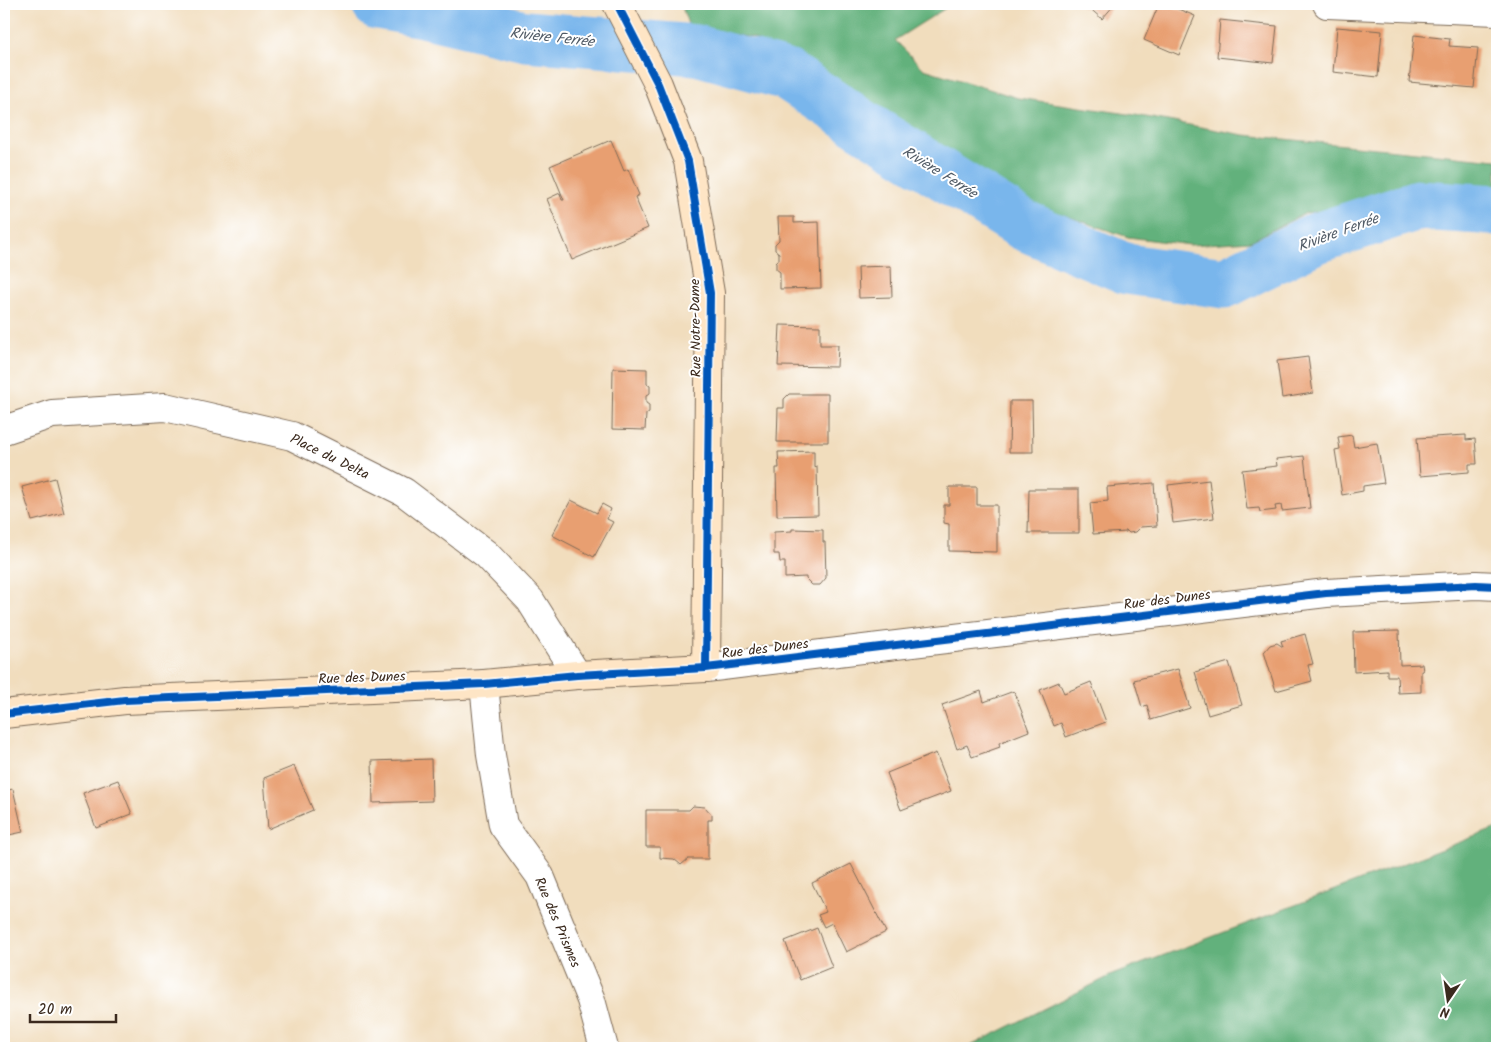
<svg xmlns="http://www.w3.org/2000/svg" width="1501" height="1052" font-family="Kalam,sans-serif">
	<rect width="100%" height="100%" fill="#fff"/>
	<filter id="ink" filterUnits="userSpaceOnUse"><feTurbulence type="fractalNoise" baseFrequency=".02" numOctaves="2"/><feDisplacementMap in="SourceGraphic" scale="10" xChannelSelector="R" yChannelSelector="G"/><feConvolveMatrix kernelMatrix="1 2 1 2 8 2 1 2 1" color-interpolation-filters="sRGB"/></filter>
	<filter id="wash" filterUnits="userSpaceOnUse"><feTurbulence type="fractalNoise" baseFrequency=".0096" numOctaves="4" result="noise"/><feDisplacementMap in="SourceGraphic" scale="20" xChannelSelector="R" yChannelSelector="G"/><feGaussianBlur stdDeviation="1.12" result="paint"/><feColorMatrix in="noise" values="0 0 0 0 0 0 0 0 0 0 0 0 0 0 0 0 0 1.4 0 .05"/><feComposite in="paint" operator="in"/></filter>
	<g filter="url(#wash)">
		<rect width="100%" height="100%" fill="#f1ddbd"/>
		<path fill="#62b17b" stroke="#4e6e4c" d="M681,4H952L895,40L924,69L1018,98L1135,115L1244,135L1497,160V198L1456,192L1306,213L1251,241L1190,245L1128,237L1046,209L914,139L814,70L753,38L689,27Z
			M1497,828V1048H966L1112,975Z"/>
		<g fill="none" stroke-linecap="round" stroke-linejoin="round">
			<path stroke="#79b6ec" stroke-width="51" d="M377,4L422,12L525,36L696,50L787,75L863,125L1023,225L1127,269L1224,283L1314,239L1418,205L1497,210"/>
		</g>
		<g id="blocks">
			<path fill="#e89f71" d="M1079,4H1115L1102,19L1086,5L1084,8Z
				M1159,4H1166L1195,16L1179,55L1144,40Z
				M1220,20L1277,26L1273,63L1217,57Z
				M1337,27L1382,31L1378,77L1333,72Z
				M1414,35L1450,39L1449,46L1478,48L1474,88L1409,82Z
				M611,140L624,171L628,169L639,195L635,197L648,228L572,260L547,199L560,193L562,200H564L550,166Z
				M778,217H794V223L819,222L821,288L780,289V272L776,269V263L779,260V253L775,250V244L779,240Z
				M891,266L892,297L859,298L858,267Z
				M780,325L820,326V345H838L837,367L778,366Z
				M1308,357L1313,393L1282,398L1277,361Z
				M613,368L647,369V384L650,386V393L646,396V403L649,405V412L646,414L645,430L612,429Z
				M789,394H828V442H777L778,408H784V399Z
				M1010,401H1032L1033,452H1009Z
				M1352,435L1354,447L1377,443L1384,483L1363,486V491L1342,495L1335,450L1340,449L1338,437Z
				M1466,435V440L1475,439L1477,464H1469V472L1420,476L1417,438Z
				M814,451V467L817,466L818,515L777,516L776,468H779L778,452Z
				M1304,456L1310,508L1282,511L1281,505L1275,506L1276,510L1260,512L1259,508L1247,509L1242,470L1277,466L1276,459Z
				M55,478L64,513L32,521L22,487Z
				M1209,480L1214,518L1173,523L1168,485Z
				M1154,483L1157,526L1140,527L1135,532L1129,533L1126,530V532L1093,534L1090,503L1108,501L1107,487Z
				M949,487H977V505H997V552L949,551V524L944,523V505H949Z
				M1029,489H1079V533H1028Z
				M571,500L597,513L602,504L611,509L607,519L613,522L594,557L552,535Z
				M792,529L823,530V542H825L826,578L820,585H812L806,579V577L785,578V562H780L779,554H774V532L792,531Z
				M1399,631L1400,665L1422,664L1423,671H1421V692L1398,693L1397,676H1387V670L1354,672L1353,632Z
				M1305,634L1313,664L1308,665L1312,681L1276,691L1264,652L1270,645L1277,643L1283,647L1281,641Z
				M1229,662L1242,705L1208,715L1195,672Z
				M1178,669L1190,708L1151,720L1147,705L1142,707L1134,680Z
				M1059,682L1064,693L1091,682L1106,722L1066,737L1061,723L1054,726L1040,690Z
				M981,691L984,702L1014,691L1029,731L999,743L1000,747L972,757L967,745L957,749L942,705Z
				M936,753L951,791L901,810L887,773Z
				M431,759L432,801L373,803L372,761Z
				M294,766L313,810L268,829L264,778Z
				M118,780L132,814L96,828L83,793Z
				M13,789L23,832L4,836V791Z
				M693,806L705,807L712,815V820H708V859H688L681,865L674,859L660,858V847H646V810H689Z
				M851,864L886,932L846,952L832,923L824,927L818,915L826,912L812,883Z
				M817,928L832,967L800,980L785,941Z"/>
		</g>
	</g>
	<g filter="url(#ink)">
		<use href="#blocks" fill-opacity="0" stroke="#7b6956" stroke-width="1"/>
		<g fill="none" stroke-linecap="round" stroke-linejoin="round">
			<g stroke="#7b6956" stroke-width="30">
				<path id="street" d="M1327,4L1497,11
					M4,430L52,414L165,407L292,436L404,492L486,554L530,600L577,675
					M706,668L1326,593L1476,585L1497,586
					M484,684L491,755L503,825L540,876L591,1000L604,1048"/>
			</g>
			<g stroke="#7b6956" stroke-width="30">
				<path id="secondary" d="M4,714L125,700L484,684L577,675L706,668L710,293L688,161L658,84L617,4"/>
			</g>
			<use href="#street" stroke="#fff" stroke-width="28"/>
			<use href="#secondary" stroke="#fee5c5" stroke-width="28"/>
			<g stroke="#fff" stroke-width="11">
				<path id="cycleway" d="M617,4L658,84L688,161L710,293L706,668
					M4,714L125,700L484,684L577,675L706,668L1326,593L1476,585L1497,586"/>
			</g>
			<use href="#cycleway" stroke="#0057b8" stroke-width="8"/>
		</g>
	</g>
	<g text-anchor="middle" stroke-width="4" stroke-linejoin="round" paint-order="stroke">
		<g font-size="14" fill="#3b2a1e" stroke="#fff">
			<text transform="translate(695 328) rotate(-91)" y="5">Rue Notre-Dame</text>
			<text transform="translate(330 456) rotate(26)" y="5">Place du Delta</text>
			<text transform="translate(1167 599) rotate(-7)" y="5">Rue des Dunes</text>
			<text transform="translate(765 648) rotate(-7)" y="5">Rue des Dunes</text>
			<text transform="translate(362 677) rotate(-2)" y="5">Rue des Dunes</text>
			<text transform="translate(558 922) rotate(67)" y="5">Rue des Prismes</text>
		</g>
		<g font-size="15" font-style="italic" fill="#515b66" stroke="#fff">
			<text transform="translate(552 37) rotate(6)" y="5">Rivière Ferrée</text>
			<text transform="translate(940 172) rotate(32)" y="5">Rivière Ferrée</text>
			<text transform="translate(1338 232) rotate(-20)" y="5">Rivière Ferrée</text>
		</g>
	</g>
	<rect width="1501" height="1052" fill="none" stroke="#fff" stroke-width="20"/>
	<g transform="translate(1448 1000) rotate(193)" stroke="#ffffff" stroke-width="4" paint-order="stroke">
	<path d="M0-4L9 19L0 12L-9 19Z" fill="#3b2a1e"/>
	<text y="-8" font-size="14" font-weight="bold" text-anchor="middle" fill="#3b2a1e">N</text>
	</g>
	<path d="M30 1014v8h86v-8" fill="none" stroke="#3b2a1e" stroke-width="2.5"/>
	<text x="38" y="1014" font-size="15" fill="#3b2a1e" stroke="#ffffff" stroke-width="4" paint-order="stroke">20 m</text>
</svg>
